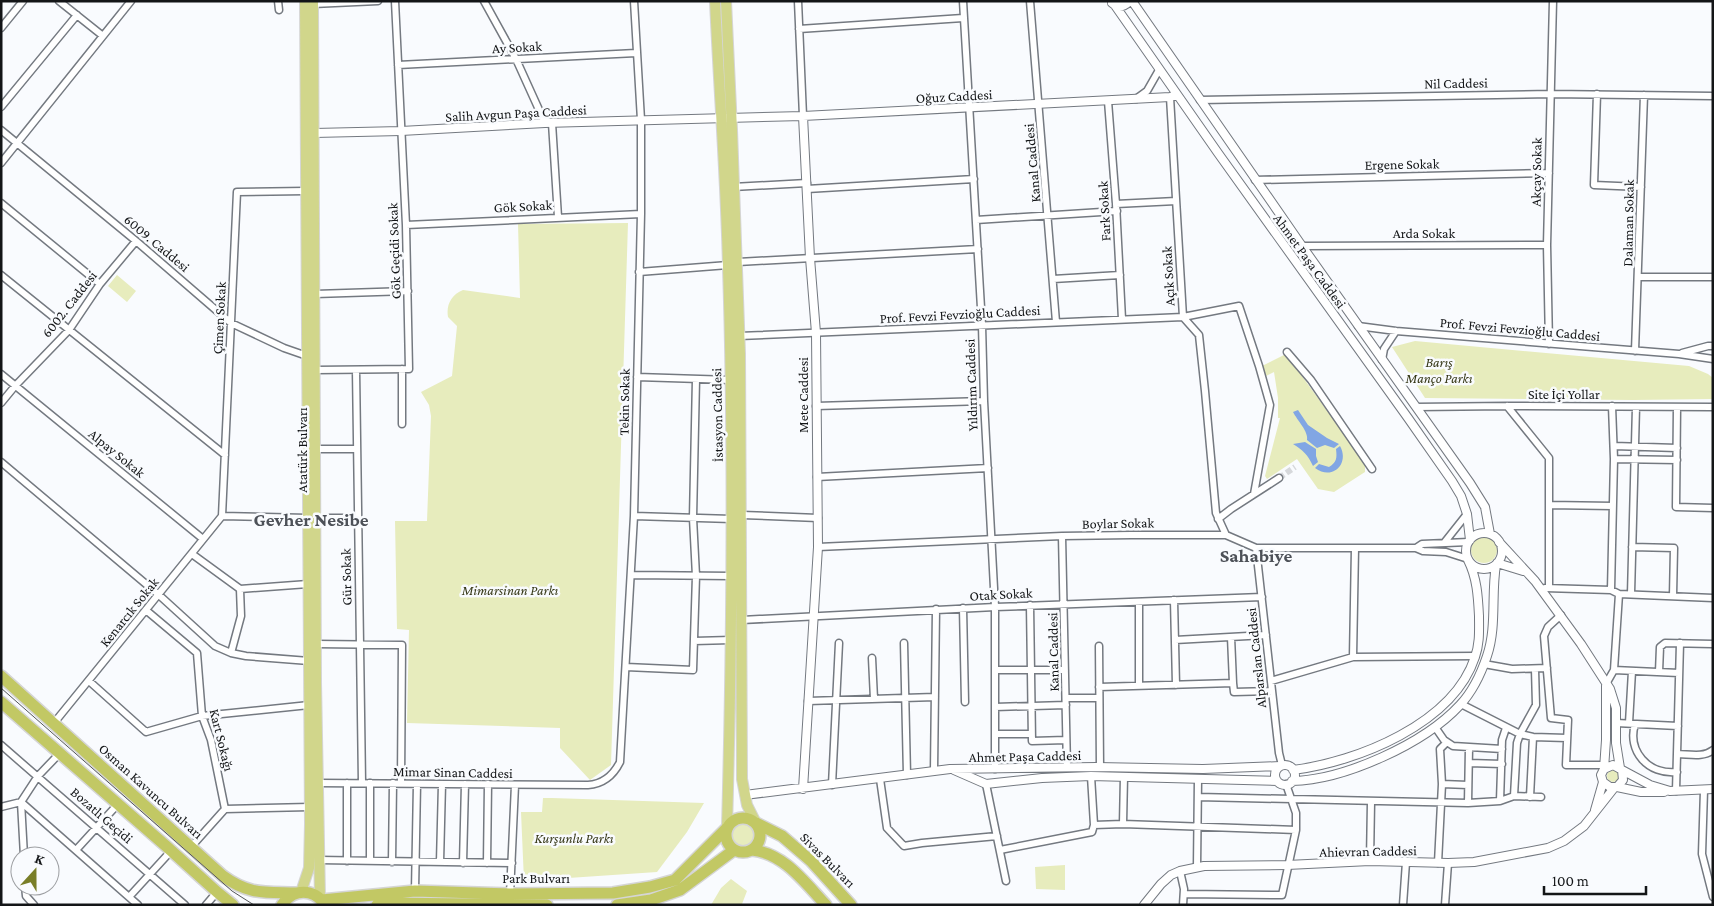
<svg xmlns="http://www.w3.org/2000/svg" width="1714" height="906" font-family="'Crimson Pro',serif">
	<rect width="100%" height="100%" fill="#f9fbfe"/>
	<path fill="#e7ecbd" d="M628,223L611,765L590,780L560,748V728L407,723L409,630L397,629L395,521H427L431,416L429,405L421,392L452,376L457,326L448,317C446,305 451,295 463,290L520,298L518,224Z
		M117,275L136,291L127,302L108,286Z
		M1415,341L1689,366L1708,374L1713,378V399L1633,400L1425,398L1392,347Z
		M1286,354L1365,463V472L1334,492L1318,489L1297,459L1267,479L1265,476L1280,418H1278V398L1274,372L1264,377L1262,366Z
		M1471 550a13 13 0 1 1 26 0a13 13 0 1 1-26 0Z
		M1607 776a6 6 0 1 1 12 0a6 6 0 1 1-12 0Z
		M543,798H552L704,803L687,832L657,872L524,881L521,812H542Z
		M732 835a11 11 0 1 1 22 0a11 11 0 1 1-22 0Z
		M1065,865V890L1036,889L1035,867Z
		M731,879L747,891L742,904L711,905L721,888Z"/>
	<path fill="#81a6e4" d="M1298,410L1308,425L1327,438L1339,444L1334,448L1325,445L1317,448L1307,440C1309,432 1297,420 1293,412Z
		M1305,442L1316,449V456L1318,462L1313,466C1308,455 1303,450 1293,444Z
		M1340,446C1350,464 1332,481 1315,468L1319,464L1329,467C1337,462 1337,458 1336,449Z"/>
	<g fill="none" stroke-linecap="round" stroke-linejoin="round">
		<path stroke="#d6d8db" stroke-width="6" stroke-dasharray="6 3" stroke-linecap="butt" d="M1279,478L1295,467"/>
		<g stroke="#747980" stroke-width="9">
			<path id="minor" d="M59,1L103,36
				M278,1L279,10
				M484,1L516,59L545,123
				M798,1L803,116
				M963,1L982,325L984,401L995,607V769
				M1030,1L1056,322
				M313,4L378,1
				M1,28L23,1
				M799,29L963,18
				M398,65L636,53
				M1597,94L1594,185L1641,187
				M1170,97L1183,317L1199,335L1205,391L1216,513L1226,535
				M1136,99L1147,91L1159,70
				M1200,100L1551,94L1713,96
				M1108,101L1116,204L1122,319
				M1,107L77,15
				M552,123L558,217
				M1,130L136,241L231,323L284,348L307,356
				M1,163L131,1
				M1255,180L1549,173
				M733,187L807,183
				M807,189L974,179
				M1,203L100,284
				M1116,204L1176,201
				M976,220L1117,211
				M406,225L641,214
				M1302,246L1547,245
				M738,262L978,249
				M639,272L728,265
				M1,275L225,455
				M1639,277H1713
				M1053,279L1120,275
				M315,294L408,291
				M1358,326L1396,331L1679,354L1713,359
				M739,336L1183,317L1239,306L1259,366L1270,405L1254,494
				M1549,344L1547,245L1553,1
				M1635,351L1644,95
				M1287,352L1311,380L1372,469
				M1682,353L1708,346H1713
				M1382,360L1384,349L1396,331
				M402,369V424
				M316,370L409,369L406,225L395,1
				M356,370L362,783
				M1,374L203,539
				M637,377L731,380
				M1,403L15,386L69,330L100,284L136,241
				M816,406L984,401
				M1507,406L1549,458V588
				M1416,407L1507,406L1713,407
				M1677,407L1676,507L1713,508
				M1614,446L1677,448
				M316,449H357
				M1614,459L1677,460
				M1,462L159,595L215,646L231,653L246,656L309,661
				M817,477L988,468
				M1549,505L1613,506
				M742,515L818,518
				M222,516L237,192L306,191
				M222,516L308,518
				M634,516L732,519
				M316,518H358
				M1218,519L1231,509L1279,478
				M1062,536L1067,768
				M1444,543L1467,514
				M818,547L1062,536L1131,535H1226L1256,548H1416L1423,551L1446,552L1468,559
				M1632,547L1674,548L1673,596
				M1256,548L1279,753L1282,765
				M1416,548L1422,544L1469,542
				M192,554L240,589L241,616L231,653
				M632,575L732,576
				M1545,588L1611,590L1619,594L1713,598
				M240,589L308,584
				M1611,590L1614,459L1612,406
				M1631,594L1636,407
				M1174,600L1176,685
				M1030,605L1032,741L1066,740
				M963,608L965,702
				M147,611L197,653L202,716L211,740L225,809
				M1561,615L1548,627L1544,636L1551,718L1568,720L1566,765H1605
				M742,620L995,607L1262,597
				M1231,637L1233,683
				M1175,640L1266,635
				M694,641L731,640
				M904,643L907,775
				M316,644L402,645L401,783
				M1099,646L1100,767
				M1353,657L1355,548
				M872,658L874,699
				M1484,664L1512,669L1547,668
				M626,667L693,670L696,576L693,518L696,379
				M995,670H1065
				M1614,670L1679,673
				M1659,672L1660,647L1665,643L1713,644
				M89,681L146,732L202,716L309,705
				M1271,681L1353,657L1475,656
				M1606,684L1614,670L1619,594
				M1139,686V602
				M1099,687L1233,683L1234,692L1272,691
				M1066,698H1099
				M808,701L935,697
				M1461,704L1520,734L1533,737L1567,738
				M995,707L1066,705
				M54,723L222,516
				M1616,723L1678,726
				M1629,723L1632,671
				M1635,724C1627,751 1648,775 1677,772
				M1435,727L1444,740L1453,746L1502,749
				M995,734H1031
				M1,745L185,905
				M1677,754C1689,754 1703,758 1713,750
				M1469,763L1502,764
				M934,771L936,609
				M880,779L887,828L904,846L922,843L997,836
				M318,783L588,785C603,784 613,776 620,762L634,516L641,214V120L634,1
				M986,784L1006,881
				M1442,784L1468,785
				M832,785L839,643
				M1704,790L1702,854L1713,897
				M1676,791L1680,643
				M1514,796L1517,743L1520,734L1536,705L1535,669
				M1198,797L1468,803L1500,801L1514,796L1541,797
				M1530,797L1533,737
				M1500,801L1502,740L1506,728
				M1468,803L1469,748
				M1,807L21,802L138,905
				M1123,824L1124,776
				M1094,825L1123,824L1296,830
				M191,847L225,809L310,807
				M76,850L118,804
				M1000,850L1092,832L1094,825L1091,776
				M24,856L21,802L38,776L60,753
				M319,860L512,863
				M347,861V783
				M370,861V783
				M1370,861L1371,802
				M392,862L393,783
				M440,862L442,784
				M463,863L465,784
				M487,863L488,784
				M1438,863L1442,784L1440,749L1446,743
				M1197,867L1198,779
				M1180,871L1184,889L1183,905
				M25,886L26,896L34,905
				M415,891L417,784
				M510,894L515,785
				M1184,894L1282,895L1296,830V813L1286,784
				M129,897L171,851
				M206,905L217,892
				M1403,905L1406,862
				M1445,905L1448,863"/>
		</g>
		<g stroke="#747980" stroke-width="10">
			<path id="tertiary" d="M1132,1L1302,246L1470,483L1485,507L1490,534
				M1112,3C1118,8 1124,7 1130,1
				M1114,4L1218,153L1408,418L1452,481L1461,496L1467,514L1470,540
				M314,133L401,131L545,123L803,116L1170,97L1177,95
				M1466 551a18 18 0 1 1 36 0a18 18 0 1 1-36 0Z
				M1499,542L1535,581L1581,644L1610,689L1616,708V743L1620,768
				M1497,563L1523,571
				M1275 775a10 10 0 1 1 20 0a10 10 0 1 1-20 0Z
				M1604,769L1606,740V686
				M954,770L986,784L1042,778L1091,776L1277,781
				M1293,770C1357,762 1453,724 1475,657C1480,643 1479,630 1479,616C1478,596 1477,578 1468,560
				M1622,770L1650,785L1670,791L1713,789
				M1292,781C1344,780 1424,744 1460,705C1473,691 1481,674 1487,656C1497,627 1491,594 1496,565
				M1617,787L1641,792H1664
				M803,789L818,547L816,333L810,258L803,116
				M745,795L950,769L1097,767L1203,769L1280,766
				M1595,810L1603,782L1601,775L1604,769L1613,765L1622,770L1623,780L1617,787H1610L1603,782
				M1144,905L1161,884L1171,875L1180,871L1204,866L1287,865L1370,861L1448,863L1474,862L1548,848L1564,841L1584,826L1614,788"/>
		</g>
		<g stroke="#d5d5d5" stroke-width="12">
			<path id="primary" d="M313,1L316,682L320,898
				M715,1C719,90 726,178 728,267C734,454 732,641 727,828
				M726,1L732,130L740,354L742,779L747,805L756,823
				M301,892L309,868L310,824L305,1"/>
		</g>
		<g stroke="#d5d5d5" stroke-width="14">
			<path id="trunk" d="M1,676L223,876C249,895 265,892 296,893
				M1,702L166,846L217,892L233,905
				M726 835a17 17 0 1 1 34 0a17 17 0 1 1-34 0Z
				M756,823L782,836L811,861L851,905
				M752,850C784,853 805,883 826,905
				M322,900L415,891L510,894L613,893L650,887L675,880L727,828
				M282,905C293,888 314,888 325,905
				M377,905L384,903L547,905
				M617,905L651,900L680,890L734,850"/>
		</g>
		<use href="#minor" stroke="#fff" stroke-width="6"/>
		<use href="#tertiary" stroke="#fff" stroke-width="8"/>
		<use href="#primary" stroke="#d1d68b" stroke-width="10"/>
		<use href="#trunk" stroke="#c2c864" stroke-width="11"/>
		<path stroke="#535558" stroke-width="1" d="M1,688L232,891L254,905
			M667,905H687"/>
	</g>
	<g text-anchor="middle" stroke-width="5" stroke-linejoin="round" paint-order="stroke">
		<g font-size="14" fill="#131517" stroke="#f9fbfe">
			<text transform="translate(517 47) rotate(-3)" y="5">Ay Sokak</text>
			<text transform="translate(1456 83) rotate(-1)" y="5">Nil Caddesi</text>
			<text transform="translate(954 96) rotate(-3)" y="5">Oğuz Caddesi</text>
			<text transform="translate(516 113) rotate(-3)" y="5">Salih Avgun Paşa Caddesi</text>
			<text transform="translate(1032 163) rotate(-95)" y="5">Kanal Caddesi</text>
			<text transform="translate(1402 164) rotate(-1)" y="5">Ergene Sokak</text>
			<text transform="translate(1536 172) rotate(-89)" y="5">Akçay Sokak</text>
			<text transform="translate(523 206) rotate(-3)" y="5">Gök Sokak</text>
			<text transform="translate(1104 211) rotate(-93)" y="5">Fark Sokak</text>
			<text transform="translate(1628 223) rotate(-89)" y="5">Dalaman Sokak</text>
			<text x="1424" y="238">Arda Sokak</text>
			<text transform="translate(157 243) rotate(40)" y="5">6009. Caddesi</text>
			<text transform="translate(394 251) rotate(-92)" y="5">Gök Geçidi Sokak</text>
			<text transform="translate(1310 261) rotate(54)" y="5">Ahmet Paşa Caddesi</text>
			<text transform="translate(1168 276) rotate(-93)" y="5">Açık Sokak</text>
			<text transform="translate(69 304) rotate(-52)" y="5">6002. Caddesi</text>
			<text transform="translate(960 314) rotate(-3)" y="5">Prof. Fevzi Fevzioğlu Caddesi</text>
			<text transform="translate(219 318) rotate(-87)" y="5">Çimen Sokak</text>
			<text transform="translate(1520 329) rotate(5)" y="5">Prof. Fevzi Fevzioğlu Caddesi</text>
			<text transform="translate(971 385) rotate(-92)" y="5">Yıldırım Caddesi</text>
			<text x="1564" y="399">Site İçi Yollar</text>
			<text transform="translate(803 395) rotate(-90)" y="5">Mete Caddesi</text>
			<text transform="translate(624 402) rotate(-89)" y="5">Tekin Sokak</text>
			<text transform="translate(717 415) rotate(-91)" y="5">İstasyon Caddesi</text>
			<text transform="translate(302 450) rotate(-90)" y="5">Atatürk Bulvarı</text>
			<text transform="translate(117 453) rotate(39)" y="5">Alpay Sokak</text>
			<text transform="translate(1118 523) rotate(-1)" y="5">Boylar Sokak</text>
			<text transform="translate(346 577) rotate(-91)" y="5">Gür Sokak</text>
			<text transform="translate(1001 594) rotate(-3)" y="5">Otak Sokak</text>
			<text transform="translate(129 612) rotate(-51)" y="5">Kenarcık Sokak</text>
			<text transform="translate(1053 652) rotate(-91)" y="5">Kanal Caddesi</text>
			<text transform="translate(1256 658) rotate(-96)" y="5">Alparslan Caddesi</text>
			<text transform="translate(222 740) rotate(76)" y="5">Kart Sokağı</text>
			<text transform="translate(1025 756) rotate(-1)" y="5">Ahmet Paşa Caddesi</text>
			<text transform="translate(453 772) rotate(1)" y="5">Mimar Sinan Caddesi</text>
			<text transform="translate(151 791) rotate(42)" y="5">Osman Kavuncu Bulvarı</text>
			<text transform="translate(102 815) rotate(41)" y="5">Bozatlı Geçidi</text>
			<text transform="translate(1368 851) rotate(-1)" y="5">Ahievran Caddesi</text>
			<text transform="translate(828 860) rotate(45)" y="5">Sivas Bulvarı</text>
			<text x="536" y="883">Park Bulvarı</text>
		</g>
		<g font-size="14" font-style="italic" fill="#363817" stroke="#f9fbfe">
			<text x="1439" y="367">Barış<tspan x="1439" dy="16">Manço Parkı</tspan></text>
			<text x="510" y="595">Mimarsinan Parkı</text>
			<text x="574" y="843">Kurşunlu Parkı</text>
		</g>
		<g font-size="19" font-weight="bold" fill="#4d5158" stroke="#f9fbfe">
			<text x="311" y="526">Gevher Nesibe</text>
			<text x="1256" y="562">Sahabiye</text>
		</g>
	</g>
	<rect width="1714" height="906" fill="none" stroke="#131517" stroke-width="5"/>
	<g transform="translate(35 871) rotate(21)"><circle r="24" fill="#f9fbfe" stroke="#9d9fa2"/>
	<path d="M0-4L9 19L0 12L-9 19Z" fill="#797e28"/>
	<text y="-8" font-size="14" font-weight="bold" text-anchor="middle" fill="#131517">K</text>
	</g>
	<path d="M1544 886v8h102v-8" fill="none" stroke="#131517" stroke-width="2.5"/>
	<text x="1552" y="886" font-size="15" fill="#131517" stroke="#f9fbfe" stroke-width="4" paint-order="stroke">100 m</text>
</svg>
